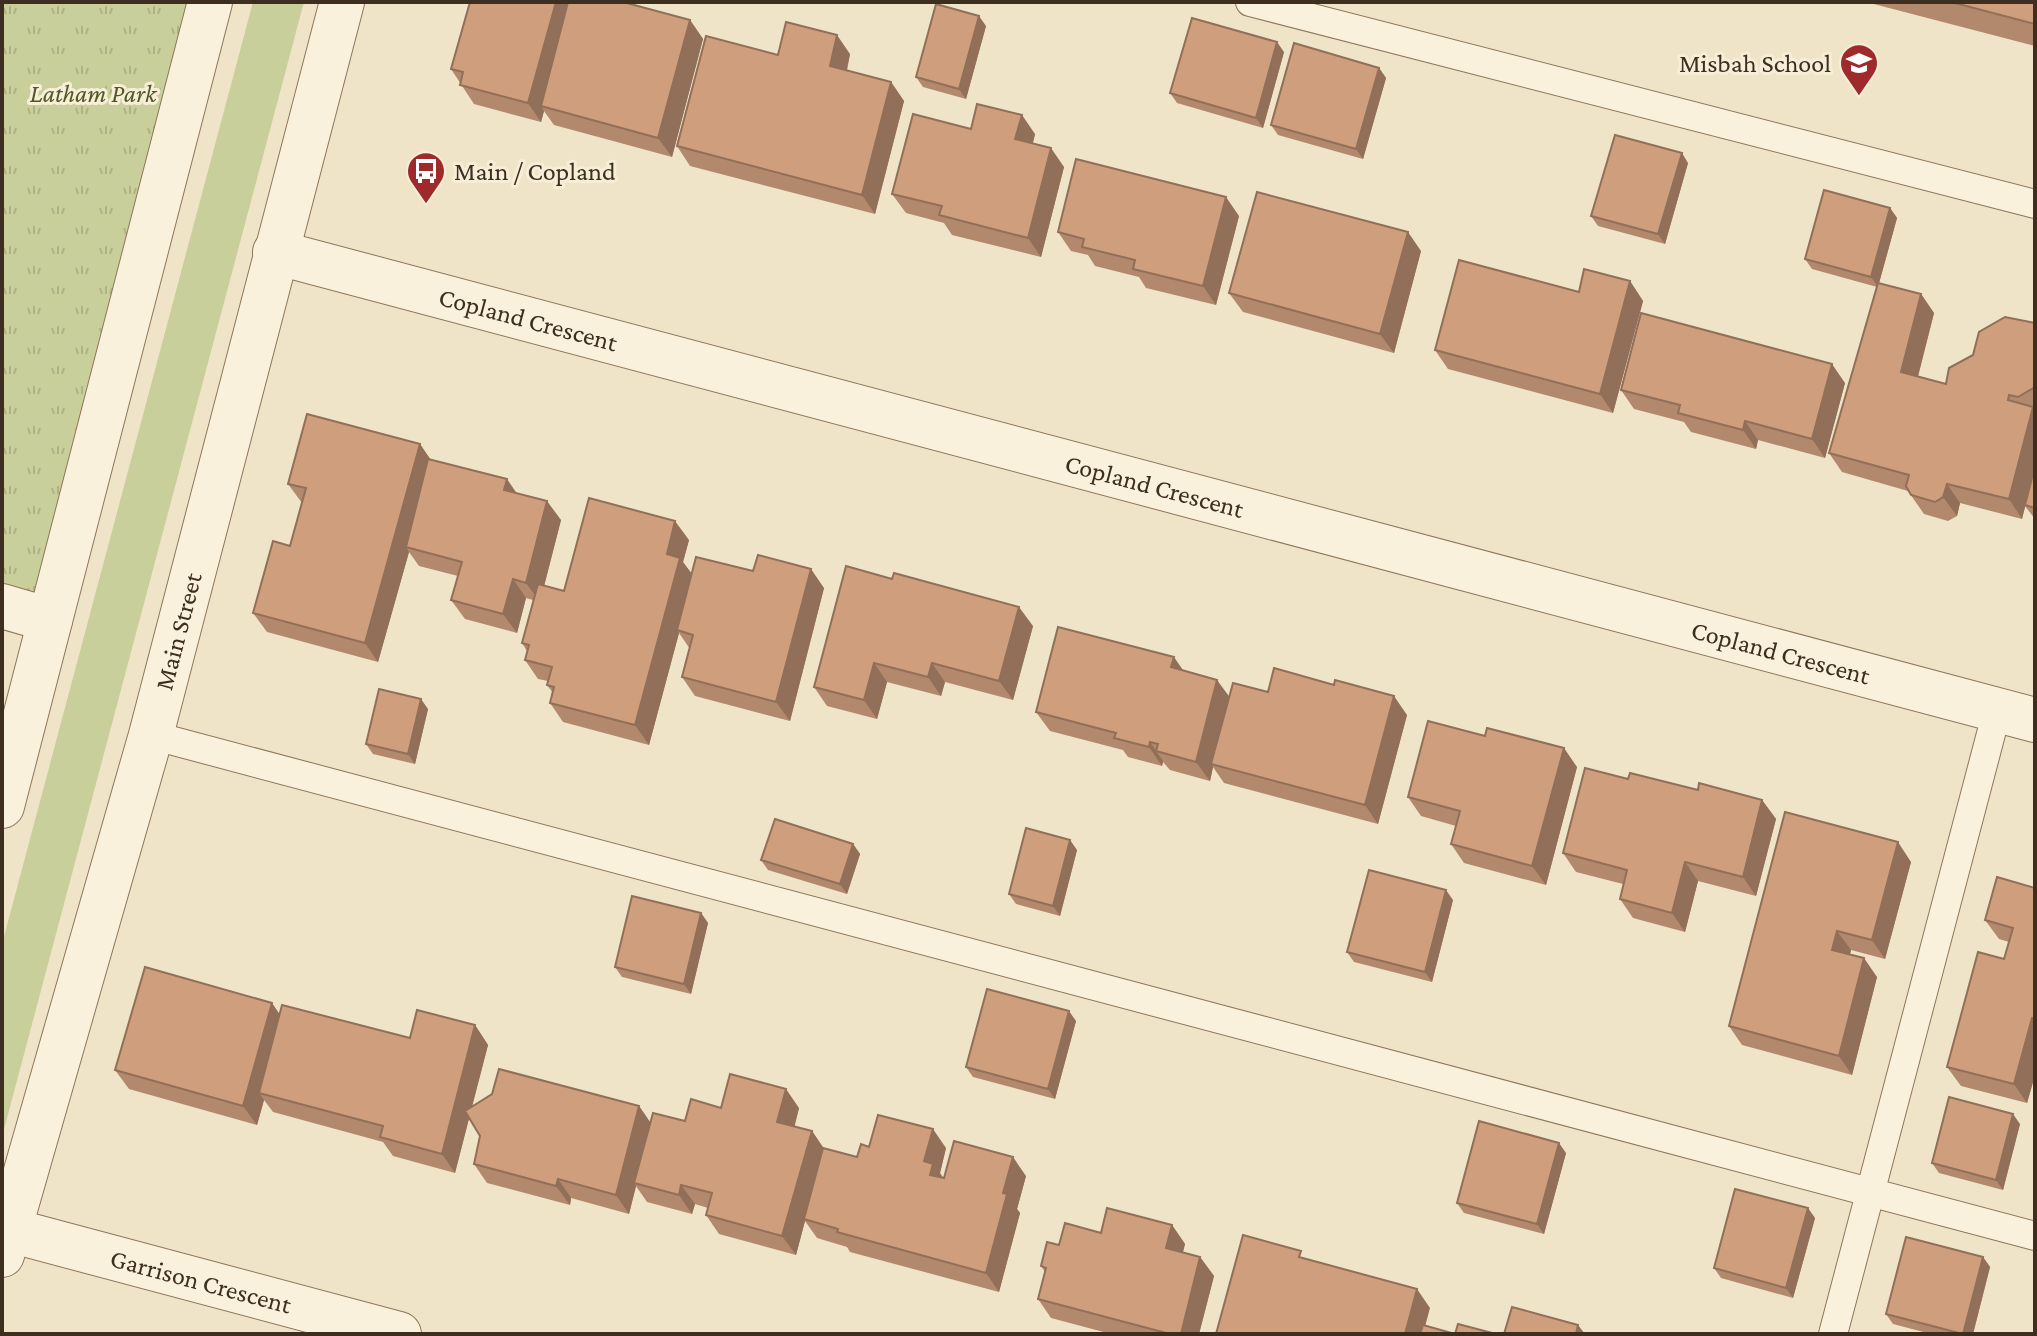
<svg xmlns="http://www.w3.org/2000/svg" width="2037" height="1336" font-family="'Crimson Pro',serif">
	<defs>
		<pattern id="park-tufts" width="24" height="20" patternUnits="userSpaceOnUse" patternTransform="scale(2)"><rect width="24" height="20" fill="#c9cf9b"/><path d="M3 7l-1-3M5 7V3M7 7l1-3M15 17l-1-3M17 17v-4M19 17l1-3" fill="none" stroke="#aeb285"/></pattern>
	</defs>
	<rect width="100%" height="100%" fill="#f0e4c8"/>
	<path fill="#c9cf9b" d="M253,2H304L2,1137V944Z"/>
	<path fill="url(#park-tufts)" d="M2,2H210L50,620L2,607Z"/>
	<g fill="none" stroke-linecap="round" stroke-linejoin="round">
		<g stroke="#8d765c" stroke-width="30">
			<path id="service" d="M1250,2L2035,204
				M151,735L2035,1236
				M1833,1334L1997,711"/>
		</g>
		<g stroke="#8d765c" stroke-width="46">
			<g id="minor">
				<path id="s1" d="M275,252L2035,720"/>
				<path d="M2,606L50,620"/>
				<path id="s2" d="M2,1228L399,1334"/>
			</g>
		</g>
		<g stroke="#8d765c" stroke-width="46">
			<g id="tertiary">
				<path d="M2,806L210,2"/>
				<path id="s3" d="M2,1255L151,735L342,2"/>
			</g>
		</g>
		<use href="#service" stroke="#faf1dc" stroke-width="28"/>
		<use href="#minor" stroke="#faf1dc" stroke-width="44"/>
		<use href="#tertiary" stroke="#faf1dc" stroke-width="44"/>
	</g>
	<path fill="#b2896c" d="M1866,2H2035V46Z
		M690,20L703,39L672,157L554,125L544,111L541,122L474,104L451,69Z
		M986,26L966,99L923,87L916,77Z
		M1284,52L1263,128L1177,103L1170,93Z
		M850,54L847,71L891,82L904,101L875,214L690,166L677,146L778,55Z
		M1379,68L1386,78L1363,159L1278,135L1271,125Z
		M971,129L1035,134L1033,143L1064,167L1041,257L952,235L944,223L906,213L892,194Z
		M1688,163L1665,244L1598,226L1591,216Z
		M1890,208L1897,218L1879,283L1921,294L1934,313L1918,377L1946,384L2035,323V519L2025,506L2022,519L1960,503L1957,516L1948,521L1924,514L1908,491L1842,472L1829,453L1877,287L1812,269L1805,259Z
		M1239,216L1216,305L1146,288L1139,277L1095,266L1088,255L1071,251L1058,232Z
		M1421,251L1394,353L1243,312L1229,293Z
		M1630,281L1643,301L1613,413L1448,369L1435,350L1579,292Z
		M1845,383L1825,458L1758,440L1756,449L1691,432L1684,422L1634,409L1621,390Z
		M420,444L430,460L517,493L561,520L544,586L564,591L689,540L683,562L692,574L753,571L824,588L790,721L695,696L682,677L690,649L679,633L649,745L563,722L550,703L553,693L547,685L548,681L538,679L525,660L527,651L522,643L533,600L526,598L517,633L465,619L451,600L458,576L419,566L409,552L378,662L267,632L253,613L290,546L302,503L288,484Z
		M846,566L1033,626L1013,700L945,682L941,696L887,682L877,719L827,706L814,687Z
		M1184,670L1229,697L1268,692L1407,715L1378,824L1224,783L1213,767L1210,781L1170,770L1163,762L1162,766L1128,757L1123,750L1050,731L1036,712Z
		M428,709L415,764L373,754L366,744Z
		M1485,736L1577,767L1546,885L1464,863L1451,844L1456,826L1421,816L1408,797Z
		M1628,779L1762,800L1776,819L1756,896L1698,881L1685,932L1633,918L1620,899L1623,884L1576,872L1563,853Z
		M853,844L860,854L847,894L768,870L761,860Z
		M1077,850L1060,916L1016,904L1009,894Z
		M1911,862L1885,959L1851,950L1850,954L1877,977L1852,1075L1742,1045L1729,1026Z
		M2035,888V1075L2027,1103L1961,1086L1947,1067L2004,959L2009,942L1999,939L1985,920Z
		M1453,900L1432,982L1354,962L1347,952Z
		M701,913L708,923L691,994L622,977L615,967Z
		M280,1014L410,1038L475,1025L488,1045L472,1106H639L650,1122L685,1121L721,1108H799L794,1127L812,1131L823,1148L857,1157L869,1147L946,1148L940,1173L943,1178L1026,1176L1017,1209L1020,1213L999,1292L850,1252L847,1247L817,1238L805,1221L796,1255L719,1234L706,1215L708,1208L695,1204L692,1214L647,1202L636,1186L629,1214L571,1198L570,1205L487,1183L474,1164L480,1136L469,1118L455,1173L393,1156L383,1142L273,1112L264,1100L257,1125L129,1089L115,1070Z
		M1076,1021L1055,1099L973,1077L966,1067Z
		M2020,1124L2003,1190L1939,1173L1932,1163Z
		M1566,1153L1544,1234L1464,1213L1457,1203Z
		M1815,1218L1793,1298L1721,1278L1714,1268Z
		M1172,1225L1185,1244L1183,1252L1200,1257L1214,1276L1199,1334H1111L1051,1318L1038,1299L1045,1272L1041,1266L1059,1245Z
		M1983,1257L1990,1267L1973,1334H1931L1893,1324L1886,1314Z"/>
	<path fill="#916f58" d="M556,2H574L541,106L544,111L541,122L528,103Z
		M979,16L986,26L966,99L959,89Z
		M690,20L703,39L672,157L658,138Z
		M837,35L850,54L843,86L830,66Z
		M1277,42L1284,52L1263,128L1256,118Z
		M1379,68L1386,78L1363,159L1356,149Z
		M891,82L904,101L875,214L862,195Z
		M1022,115L1035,134L1029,158L1015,139Z
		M1051,148L1064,167L1041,257L1028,238Z
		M1682,153L1688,163L1665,244L1658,234Z
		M1226,197L1239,216L1216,305L1203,286Z
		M1890,208L1897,218L1878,287L1871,277Z
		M1408,232L1421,251L1394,353L1380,334Z
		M1630,281L1643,301L1613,413L1600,394Z
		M1921,294L1934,313L1914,391L1901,372Z
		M1832,364L1845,383L1825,458L1812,439Z
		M2033,407L2035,410V468L2022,519L2009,499Z
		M1745,421L1758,440L1756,449L1743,430Z
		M420,444L433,463L406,547L409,552L378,662L365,643Z
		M507,479L520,498L504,490Z
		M1947,484L1960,503L1957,516L1943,497Z
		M547,501L561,520L540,602L526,583Z
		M675,521L689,540L683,562L694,577L677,630L679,633L649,745L635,725L667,554Z
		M811,569L824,588L790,721L776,702Z
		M513,579L526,598L517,633L503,614Z
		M1019,607L1033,626L1013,700L999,681Z
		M1174,657L1187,676L1171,667Z
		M874,663L887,682L877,719L864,700Z
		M932,663L945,682L941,696L928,677Z
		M1217,680L1231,699L1211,764L1213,767L1210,781L1196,762Z
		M1394,696L1407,715L1378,824L1365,805Z
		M421,699L428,709L415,764L408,754Z
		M1150,742L1163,761L1162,766L1149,747Z
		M1564,748L1577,767L1546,885L1532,866Z
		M1762,800L1776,819L1756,896L1743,877Z
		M1070,840L1077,850L1060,916L1053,906Z
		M1898,842L1911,862L1885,959L1872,940Z
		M853,844L860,854L847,894L840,884Z
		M1685,862L1698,881L1685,932L1672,913Z
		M1446,890L1453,900L1432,982L1425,972Z
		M701,913L708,923L691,994L684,984Z
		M1837,931L1851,950L1846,969L1832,950Z
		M1864,958L1877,977L1852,1075L1839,1056Z
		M272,1003L285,1022L259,1093L264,1100L257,1125L243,1106Z
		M1069,1011L1076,1021L1055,1099L1048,1089Z
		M2032,1018L2035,1023V1075L2027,1103L2014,1084Z
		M475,1025L488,1045L455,1173L442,1154Z
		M786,1089L799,1108L791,1141L777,1122Z
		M639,1106L652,1125L634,1183L636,1186L629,1214L616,1195Z
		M2013,1114L2020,1124L2003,1190L1996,1180Z
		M933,1129L946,1148L940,1173L946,1183L930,1175L924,1161Z
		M812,1131L825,1150L804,1219L805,1221L796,1255L782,1236Z
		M1559,1143L1566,1153L1544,1234L1537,1224Z
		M1013,1157L1026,1176L1017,1209L1020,1213L999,1292L986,1273L1003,1193Z
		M558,1179L571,1198L570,1205L556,1186Z
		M681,1185L695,1204L692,1214L679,1195Z
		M1808,1208L1815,1218L1793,1298L1786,1288Z
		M1172,1225L1185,1244L1179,1267L1166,1248Z
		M1200,1257L1214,1276L1199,1334H1181Z
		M1983,1257L1990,1267L1973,1334H1963Z
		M1417,1289L1430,1308L1423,1334H1405Z
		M1578,1325L1585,1334H1576Z"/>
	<path fill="#cf9f7d" stroke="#916f58" stroke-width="2" d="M470,2H556L528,103L460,85L463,72L451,69Z
		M568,2H623L690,20L658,138L541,106Z
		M1951,2H2035V24Z
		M936,4L979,16L959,89L916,77Z
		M1192,18L1277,42L1256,118L1170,93Z
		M786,22L837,35L830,66L891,82L862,195L677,146L706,36L778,55Z
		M1294,43L1379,68L1356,149L1271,125Z
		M977,104L1022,115L1015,139L1051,148L1028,238L939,215L942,206L892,194L913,114L971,129Z
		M1615,135L1682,153L1658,234L1591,216Z
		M1076,159L1226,197L1203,286L1133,269L1135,260L1082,247L1084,239L1058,232Z
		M1824,190L1890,208L1871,277L1805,259Z
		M1257,192L1408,232L1380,334L1229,293Z
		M1459,260L1579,292L1584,269L1630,281L1600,394L1435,350Z
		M1878,283L1921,294L1901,372L1946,384L1949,368L1973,355L1979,332L2005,317L2035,323V387L2018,397L2009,395L2008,400L2033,407L2009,499L1947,484L1943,497L1935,502L1911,495L1906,486L1909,475L1829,453Z
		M1641,313L1832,364L1812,439L1745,421L1743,430L1678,413L1680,405L1621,390Z
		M307,414L420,444L365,643L253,613L273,541L290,546L306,488L288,484Z
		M428,459L507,479L504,490L547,501L526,583L513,579L503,614L451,600L462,562L406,547Z
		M2035,466V508L2025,505Z
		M589,498L675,521L667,554L680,558L635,725L550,703L554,687L547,685L552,667L525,660L529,645L522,643L538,584L564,591Z
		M758,555L811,569L776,702L682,677L693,635L677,630L696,557L753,571Z
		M846,566L892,579L894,573L1019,607L999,681L932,663L928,677L874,663L864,700L814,687Z
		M1058,627L1174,657L1171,667L1217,680L1196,762L1156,751L1158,744L1150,742L1149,747L1114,738L1116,733L1036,712Z
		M1274,668L1334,685L1335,680L1394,696L1365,805L1211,764L1233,683L1268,692Z
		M379,689L421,699L408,754L366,744Z
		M1428,721L1485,736L1487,728L1564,748L1532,866L1451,844L1460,811L1408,797Z
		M1585,768L1628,779L1630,773L1698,790L1699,783L1762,800L1743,877L1685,862L1672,913L1620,899L1627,870L1563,853Z
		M1785,812L1898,842L1872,940L1837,931L1832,950L1864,958L1839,1056L1729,1026Z
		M775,819L853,844L840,884L761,860Z
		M1026,828L1070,840L1053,906L1009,894Z
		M1369,870L1446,890L1425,972L1347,952Z
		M1997,877L2035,888V1019L2032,1018L2014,1084L1947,1067L1978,952L2004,959L2013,928L1985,920Z
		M632,896L701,913L684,984L615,967Z
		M145,967L272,1003L243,1106L115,1070Z
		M987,989L1069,1011L1048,1089L966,1067Z
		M282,1005L410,1038L417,1010L475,1025L442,1154L380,1137L383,1126L259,1093Z
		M499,1069L639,1106L616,1195L558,1179L556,1186L474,1164L480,1136L465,1111L492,1094Z
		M730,1074L786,1089L777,1122L812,1131L782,1236L706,1215L712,1193L681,1185L679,1195L634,1183L653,1113L685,1121L691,1099L721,1108Z
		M1949,1097L2013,1114L1996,1180L1932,1163Z
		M878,1115L933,1129L924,1161L933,1164L930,1175L944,1178L954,1141L1013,1157L1003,1193L1007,1194L986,1273L837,1232L838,1229L804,1219L823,1148L857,1157L861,1144L869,1147Z
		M1479,1121L1559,1143L1537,1224L1457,1203Z
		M1735,1189L1808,1208L1786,1288L1714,1268Z
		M1107,1208L1172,1225L1166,1248L1200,1257L1181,1334H1170L1038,1299L1046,1268L1041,1266L1047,1242L1059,1245L1065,1223L1101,1233Z
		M1243,1235L1301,1251L1299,1257L1417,1289L1405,1334H1216Z
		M1906,1237L1983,1257L1963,1334L1886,1314Z
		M1512,1307L1578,1325L1576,1334H1504Z
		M1458,1324L1496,1334H1455Z
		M1423,1325L1455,1334H1420Z"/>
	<defs>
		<g id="school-pin" transform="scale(2)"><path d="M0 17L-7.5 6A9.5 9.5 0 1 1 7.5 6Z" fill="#9e2a2b" stroke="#f7eed8"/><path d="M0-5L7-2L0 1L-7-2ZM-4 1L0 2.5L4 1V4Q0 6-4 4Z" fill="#fff"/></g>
		<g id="bus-pin" transform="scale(2)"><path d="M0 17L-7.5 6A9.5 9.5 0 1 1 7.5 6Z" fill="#9e2a2b" stroke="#f7eed8"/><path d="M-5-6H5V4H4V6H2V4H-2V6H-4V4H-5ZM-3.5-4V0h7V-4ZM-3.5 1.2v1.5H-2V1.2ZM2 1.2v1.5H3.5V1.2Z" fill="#fff"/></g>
	</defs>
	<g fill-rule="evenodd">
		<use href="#school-pin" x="1859" y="63"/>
		<use href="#bus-pin" x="426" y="171"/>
	</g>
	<g text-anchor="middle" stroke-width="6" stroke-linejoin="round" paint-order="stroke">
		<g font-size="26" fill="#3d2e20" stroke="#f7eed8" text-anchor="end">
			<text x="1831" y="72">Misbah School</text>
			<text x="454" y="180" text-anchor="start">Main / Copland</text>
		</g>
		<g font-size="26" font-style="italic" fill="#4d5a26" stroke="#f7eed8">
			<text x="93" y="102">Latham Park</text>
		</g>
		<g font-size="26" fill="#3d2e20" stroke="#f7eed8">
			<text dy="9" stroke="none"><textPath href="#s1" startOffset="262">Copland Crescent</textPath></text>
			<text dy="9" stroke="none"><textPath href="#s1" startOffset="910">Copland Crescent</textPath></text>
			<text dy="9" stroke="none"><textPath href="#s3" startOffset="648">Main Street</textPath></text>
			<text dy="9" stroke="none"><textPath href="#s1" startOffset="1558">Copland Crescent</textPath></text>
			<text dy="9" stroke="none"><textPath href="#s2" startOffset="206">Garrison Crescent</textPath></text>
		</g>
	</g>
	<rect width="2037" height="1336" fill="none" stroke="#3d2e20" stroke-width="8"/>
</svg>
